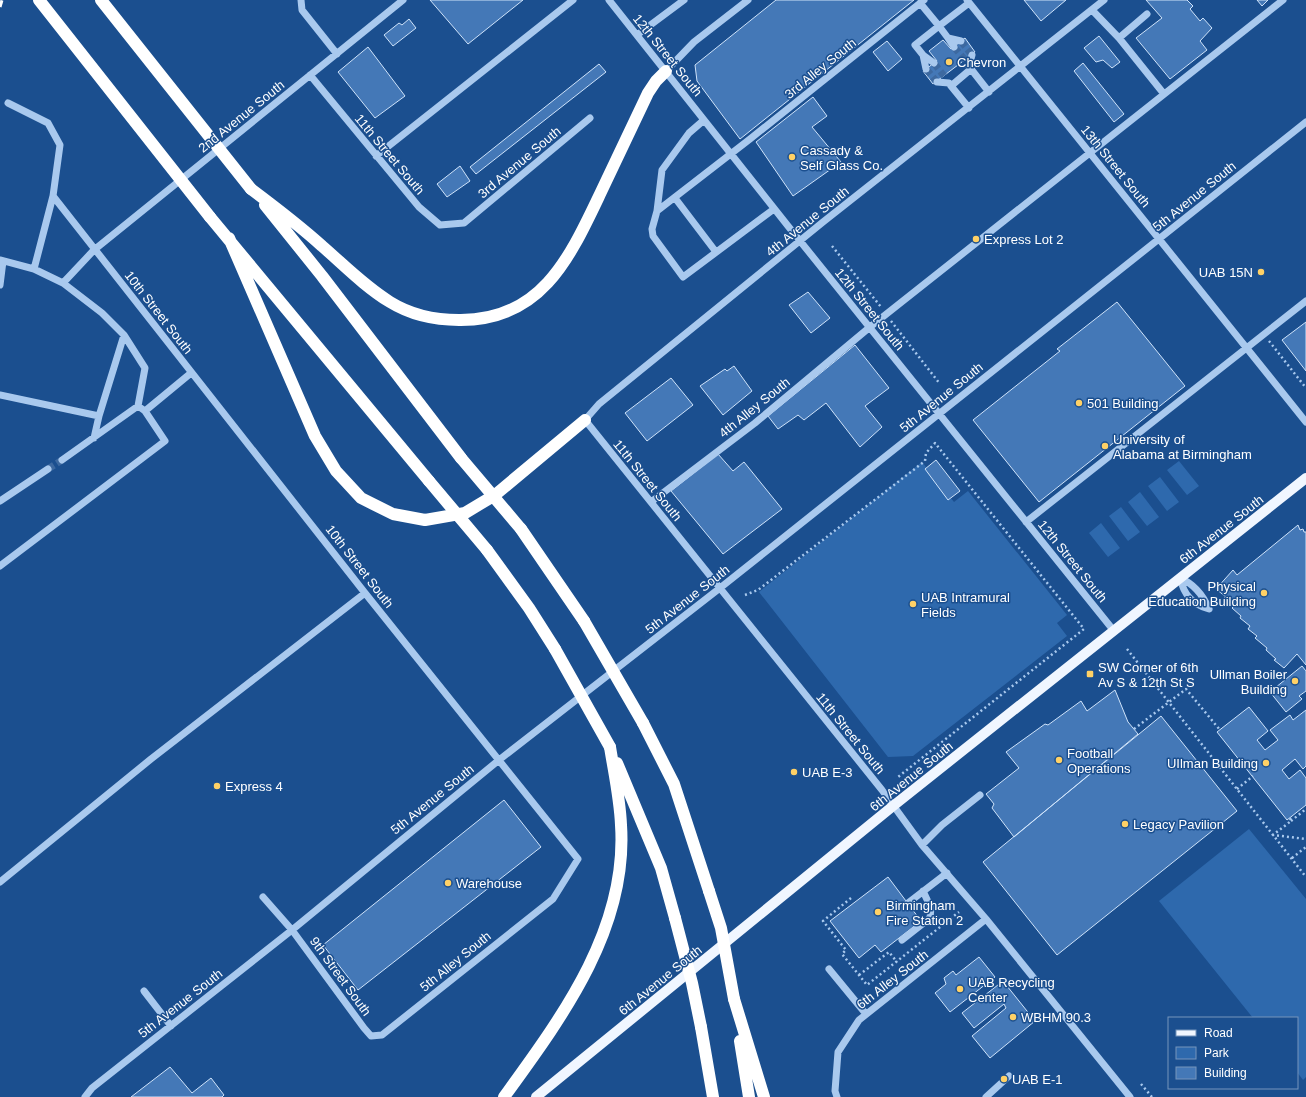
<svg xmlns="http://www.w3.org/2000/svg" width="1306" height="1097" font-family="Arial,sans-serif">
	<rect width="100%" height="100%" fill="#1b4f8f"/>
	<path fill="#2e69ad" d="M1179,461L1199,486L1187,495L1167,470Z
		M922,462L954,502L968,491L1067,615L1057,623L1067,636L913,756L888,757L759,592Z
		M1160,477L1179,502L1167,511L1148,486Z
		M1140,492L1159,517L1147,526L1128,502Z
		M1121,507L1140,532L1128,541L1109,516Z
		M1101,523L1120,548L1108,557L1089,533Z
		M1249,829L1306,899V1077L1303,1080L1297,1072V1018H1253L1159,901Z"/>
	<path fill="#4478b7" stroke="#cfe3fa" d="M430,0H523L468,44Z
		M776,0H914L740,139L697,81L695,65Z
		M1024,0H1066L1041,21Z
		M1146,0H1187L1193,6L1190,9L1200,21L1203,18L1212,28L1200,41L1207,50L1170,79L1136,38L1162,18Z
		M1257,0H1268L1262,6Z
		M409,19L416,28L393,46L384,35L399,23L402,25Z
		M1099,36L1120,62L1112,68L1103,60L1096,62L1084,48Z
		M965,38L975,52L933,84L923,71L937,61L929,51L943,40L951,49Z
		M887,41L902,59L888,71L873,52Z
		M368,47L405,96L375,118L338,72Z
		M1083,63L1124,114L1114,122L1074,71Z
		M599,64L606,72L476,174L470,167Z
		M813,97L827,116L812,127L841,162L793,196L756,142Z
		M460,166L470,181L447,197L437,184Z
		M808,292L830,318L811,333L789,305Z
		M1117,302L1185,386L1039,502L973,420L1060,351L1057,349Z
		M1306,322V371L1282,340Z
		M855,345L889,388L865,406L882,427L860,447L826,403L804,420L798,415L778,429L768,416Z
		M734,366L752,391L723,415L700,386L725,369L727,371Z
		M671,378L693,405L647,441L625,413Z
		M718,454L733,471L744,462L782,509L723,554L671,491Z
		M936,460L960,491L948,500L925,469Z
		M1298,525L1300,530L1303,529L1304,532H1306V665L1297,654L1284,668L1274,660L1276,659L1266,650L1267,648L1255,638L1257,636L1248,629L1250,626L1240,618L1241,616L1232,608L1234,606L1224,598L1226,597L1216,589L1233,570L1237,575Z
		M1302,666L1306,671V691L1299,696L1302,699L1286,712L1270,692Z
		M1115,690L1128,722L1138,734L1014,837L992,808L994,804L986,794L1019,768L1006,752L1045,724L1048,725L1081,701L1087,711Z
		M1249,707L1268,731L1257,740L1265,750L1278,740L1270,730L1290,715L1293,720L1306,710V766L1303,769L1295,759L1282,770L1289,779L1300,770L1306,778V805L1287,820L1217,732Z
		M1161,716L1237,811L1057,955L983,862Z
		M504,800L541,847L358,990L323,945Z
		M888,877L921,921L881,952L875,945L859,958L830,921Z
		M979,957L995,977L950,1012L935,993L946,984L944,978L953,971L956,975Z
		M1003,981L1035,1021L990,1058L972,1036L1006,1008L1004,1004L974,1028L962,1013Z
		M170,1067L192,1093L211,1078L224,1095L222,1097H131Z"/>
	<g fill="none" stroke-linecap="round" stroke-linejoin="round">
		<path stroke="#3d69a0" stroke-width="7" stroke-dasharray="7 3.5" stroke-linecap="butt" d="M961,41L972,55
			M954,47L965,60
			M934,63L944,76
			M926,69L937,82
			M48,469L62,460"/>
		<path stroke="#a9c9ee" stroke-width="2.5" stroke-dasharray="2 3" stroke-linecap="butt" d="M832,246L881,307
			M891,321L940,384
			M1269,341L1306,388
			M745,595L758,590L925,461L926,453L935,443L1084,629L898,777
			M1127,649L1306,877
			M1134,729L1186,689L1220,730
			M1237,789L1253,776
			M1290,818L1291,821L1273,835L1306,839
			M1291,821L1306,809
			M1292,858L1306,847
			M851,898L823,921L846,950L842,954L867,985L959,912
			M859,975L889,952L897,962
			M1141,1084L1152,1097"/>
		<path stroke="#a9c9ee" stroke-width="7" d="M301,0L302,10L337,54
			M609,0L788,226L1114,631
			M967,0L1306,422
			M1104,0L823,222L599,404L585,420L882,790L922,845L986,919L1130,1097
			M920,3L939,26L969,3
			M1092,10L1119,38L1164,94
			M637,35L684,0
			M1119,38L1147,14
			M954,47L948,38L961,41
			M923,55L915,45L939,26L948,38
			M969,66L972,55
			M926,69L923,55L934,63
			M666,71L694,42L748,0
			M310,75L419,207L440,225L464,223L590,118
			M937,82L949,83L951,86
			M8,103L48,123L60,145L53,196L365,593L578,859L553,899L382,1035L371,1036L364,1028L292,930L263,897
			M969,108L951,86L971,69L989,92
			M376,156L573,0
			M675,198L716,252
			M774,209L683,277L653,236L652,229L657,211L750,139L924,0
			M657,211L662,170L689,133L704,120
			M0,260L34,269L53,196
			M34,269L63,283L102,313L124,335L145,368L138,406L62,460
			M63,283L94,250L403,0
			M0,285L3,261
			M0,395L99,416
			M145,411L191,373
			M94,438L99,416L124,335
			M0,501L48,469
			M651,502L755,423L870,327L1283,0
			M1026,522L1306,301
			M0,566L165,441L145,411L138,406
			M1180,578C1194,584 1203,595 1209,609C1192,604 1184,595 1180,578Z
			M922,845L942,825L980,795
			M0,882L151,759L365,593
			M908,903L947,873
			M902,940L930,918L931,908L923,891
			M829,969L866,1014
			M144,991L171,1026
			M85,1097L92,1088L292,930L499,760L720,588L1306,122
			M837,1097L835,1091L838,1052L859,1020L986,919
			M986,1097L1009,1076"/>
		<path stroke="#f0f6ff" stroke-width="10" d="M536,1097L893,806L1306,478"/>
		<path stroke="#fff" stroke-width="12" d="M251,189C275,207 300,226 322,246C344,265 364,286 390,302C411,315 435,320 459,320C542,321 570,257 601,192C617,159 632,126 648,93L656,81L666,71
			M265,205L322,276L461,458
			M210,217L429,481
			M229,238L315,436L336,471L361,498L393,514L425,520L465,513L495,495L585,420
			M521,529L584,621
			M487,550L529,608L555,649
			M643,723L674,784L709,891
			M617,763L661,868L675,918
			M734,999L764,1097
			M701,1027L713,1097
			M740,1041L749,1097
			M504,1097C562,1017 628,929 621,825C620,799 614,772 610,747"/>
		<path stroke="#fff" stroke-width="3" stroke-dasharray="7 3" stroke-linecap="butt" d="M0,7L2,0"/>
		<path stroke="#fff" stroke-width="12" d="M39,0L210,217
			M101,0L251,189
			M461,458L521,529
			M429,481L487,550
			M584,621L643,723
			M555,649L610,747
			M709,891L721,928L734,999
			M675,918L692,983L701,1027"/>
	</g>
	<g fill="#ffd166" stroke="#1b4f8f" stroke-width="1.5">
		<circle cx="949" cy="62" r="4"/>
		<circle cx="792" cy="157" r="4"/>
		<circle cx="976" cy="239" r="4"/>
		<circle cx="1261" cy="272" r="4"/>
		<circle cx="1079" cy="403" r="4"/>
		<circle cx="1105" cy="446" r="4"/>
		<circle cx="1264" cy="593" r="4"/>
		<circle cx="913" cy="604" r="4"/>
		<rect x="1086" y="670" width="8" height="8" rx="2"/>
		<circle cx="1295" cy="681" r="4"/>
		<circle cx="1059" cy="760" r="4"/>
		<circle cx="1266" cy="763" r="4"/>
		<circle cx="794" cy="772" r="4"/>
		<circle cx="217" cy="786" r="4"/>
		<circle cx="1125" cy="824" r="4"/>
		<circle cx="448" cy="883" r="4"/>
		<circle cx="878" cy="912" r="4"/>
		<circle cx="960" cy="989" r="4"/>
		<circle cx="1013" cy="1017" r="4"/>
		<circle cx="1004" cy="1079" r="4"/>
	</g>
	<g text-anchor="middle" stroke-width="3" stroke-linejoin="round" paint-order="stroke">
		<g font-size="13" fill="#fff" stroke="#1b4f8f">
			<text transform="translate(668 55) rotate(51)" y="5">12th Street South</text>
			<text transform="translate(820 68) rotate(-39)" y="5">3rd Alley South</text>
			<text transform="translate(241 116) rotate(-39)" y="5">2nd Avenue South</text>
			<text transform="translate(390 154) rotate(50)" y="5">11th Street South</text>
			<text transform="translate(519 162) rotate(-40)" y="5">3rd Avenue South</text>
			<text transform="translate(1116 166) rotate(51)" y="5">13th Street South</text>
			<text transform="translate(1194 196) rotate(-39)" y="5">5th Avenue South</text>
			<text transform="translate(807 221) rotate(-39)" y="5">4th Avenue South</text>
			<text transform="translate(870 309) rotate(51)" y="5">12th Street South</text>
			<text transform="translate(159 312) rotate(52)" y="5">10th Street South</text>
			<text transform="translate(941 397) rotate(-39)" y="5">5th Avenue South</text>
			<text transform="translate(754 407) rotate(-39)" y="5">4th Alley South</text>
			<text transform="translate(648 480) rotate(51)" y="5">11th Street South</text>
			<text transform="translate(1221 529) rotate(-38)" y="5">6th Avenue South</text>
			<text transform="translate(1073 561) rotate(51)" y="5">12th Street South</text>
			<text transform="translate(360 566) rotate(52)" y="5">10th Street South</text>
			<text transform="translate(687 599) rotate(-38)" y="5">5th Avenue South</text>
			<text transform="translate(851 733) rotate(51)" y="5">11th Street South</text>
			<text transform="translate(911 776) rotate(-39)" y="5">6th Avenue South</text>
			<text transform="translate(432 799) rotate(-39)" y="5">5th Avenue South</text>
			<text transform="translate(455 961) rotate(-39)" y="5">5th Alley South</text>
			<text transform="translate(341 976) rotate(54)" y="5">9th Street South</text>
			<text transform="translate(892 979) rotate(-38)" y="5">6th Alley South</text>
			<text transform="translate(660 980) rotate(-39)" y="5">6th Avenue South</text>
			<text transform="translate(180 1003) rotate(-38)" y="5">5th Avenue South</text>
		</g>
		<g font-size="13" fill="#fff" stroke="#1b4f8f" text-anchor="start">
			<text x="957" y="67">Chevron</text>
			<text x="800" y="155">Cassady &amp;<tspan x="800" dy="15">Self Glass Co.</tspan></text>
			<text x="984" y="244">Express Lot 2</text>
			<text x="1253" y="277" text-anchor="end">UAB 15N</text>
			<text x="1087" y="408">501 Building</text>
			<text x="1113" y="444">University of<tspan x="1113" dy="15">Alabama at Birmingham</tspan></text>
			<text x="1256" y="591" text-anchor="end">Physical<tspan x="1256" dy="15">Education Building</tspan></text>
			<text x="921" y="602">UAB Intramural<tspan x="921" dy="15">Fields</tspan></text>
			<text x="1098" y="672">SW Corner of 6th<tspan x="1098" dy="15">Av S &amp; 12th St S</tspan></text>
			<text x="1287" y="679" text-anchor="end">Ullman Boiler<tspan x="1287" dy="15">Building</tspan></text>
			<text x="1067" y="758">Football<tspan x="1067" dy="15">Operations</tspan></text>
			<text x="1258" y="768" text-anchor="end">UIlman Building</text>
			<text x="802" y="777">UAB E-3</text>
			<text x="225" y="791">Express 4</text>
			<text x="1133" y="829">Legacy Pavilion</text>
			<text x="456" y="888">Warehouse</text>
			<text x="886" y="910">Birmingham<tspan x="886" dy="15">Fire Station 2</tspan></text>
			<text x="968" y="987">UAB Recycling<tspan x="968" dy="15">Center</tspan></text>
			<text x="1021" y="1022">WBHM 90.3</text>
			<text x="1012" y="1084">UAB E-1</text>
		</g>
	</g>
	<rect x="1168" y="1017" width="130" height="72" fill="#1b4f8f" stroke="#7695bc"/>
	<rect x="1176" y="1030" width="20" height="6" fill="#f0f6ff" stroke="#7695bc"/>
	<text x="1204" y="1037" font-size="12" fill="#ffffff">Road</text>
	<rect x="1176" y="1047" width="20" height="12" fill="#2e69ad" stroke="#7695bc"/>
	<text x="1204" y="1057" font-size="12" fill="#ffffff">Park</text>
	<rect x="1176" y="1067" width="20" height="12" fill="#4478b7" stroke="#7695bc"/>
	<text x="1204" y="1077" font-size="12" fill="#ffffff">Building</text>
</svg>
